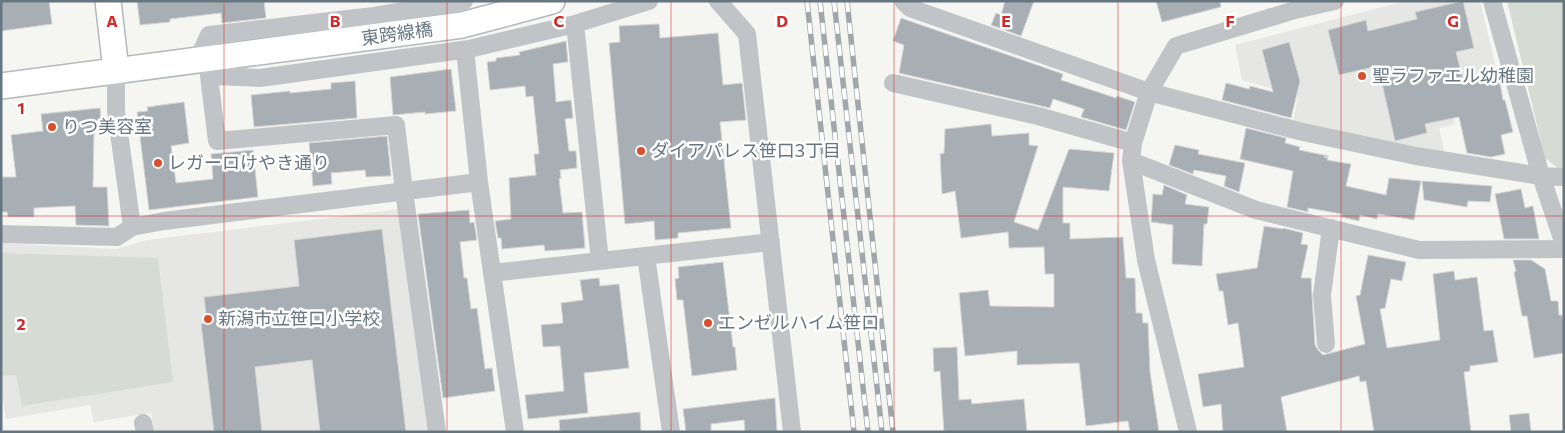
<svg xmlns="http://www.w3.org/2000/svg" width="1565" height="433" font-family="Commissioner,'Noto Sans JP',sans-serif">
	<rect width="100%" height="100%" fill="#f5f5f2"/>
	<path fill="#e6e6e5" d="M1405,1H1480L1497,72L1446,86L1455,124L1439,128L1446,158L1293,124L1298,96L1242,80L1235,45Z
		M400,209L430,432H154L151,413L94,422L90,405L6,419L1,390V243L116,249L147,240Z"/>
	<path fill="#d6dcd3" d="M1507,1H1564V168H1558L1545,158Z
		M1,253L158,258L173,382L22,406L16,375L1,376Z"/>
	<path fill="#a8afb4" stroke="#d6d6d4" d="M1,1H49L52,24L1,31Z
		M137,1H264L266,18L222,23L221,13L170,19V22L140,25Z
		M1005,1H1034L1021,36L991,25L996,13L1001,15Z
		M1156,1H1220L1221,7L1162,22Z
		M1463,1L1474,48L1456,52L1464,83L1499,76L1503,100H1505L1513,132L1501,135L1505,154L1491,157L1467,153L1459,117L1425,124L1427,133L1395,141L1378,66L1339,75L1328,30L1366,20L1368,31L1417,19L1415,12Z
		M901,18L1063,74L1061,80L1116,98L1117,96L1135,102L1126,130L1081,117L1084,109L1053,99L1050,108L899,73L904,45L893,41Z
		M659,24L660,38L718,33L723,85L742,83L746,120L720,122L731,228L678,233V238L655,240L654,221L625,224L609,43L620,42L619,26Z
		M566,41L568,62L553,64L556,102L571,100L573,118L565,119L569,151H576L577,168L560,170L561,178L559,179L563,213L582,212L585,248L545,251L544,245L502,249L501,238H498L495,221L511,219L509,178L536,175L534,154H539L533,96L526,97L525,86L490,90L487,62L496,61V58L520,55L519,52Z
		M1289,42L1300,81L1291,118L1222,100L1226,83L1249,89L1250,86L1273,92L1262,50Z
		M451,69L456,111L425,114V112L393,115L390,77Z
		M355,81L357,118L254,127L251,95L290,91V93L331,89V83Z
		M184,102L189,143L171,146L176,183L213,179L211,154L253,150L258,197L149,210L137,112L148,111L147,107Z
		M100,108L102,131L94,132L93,187H107L109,226L76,225L75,206L34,208V217H8L7,212H1L2,177H16L11,135L43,131L41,114Z
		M991,124L992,136L1029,133V145L1038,146L1014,222L1038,230L1069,149L1114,153L1109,191L1063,187V223H1070V239L1123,237L1126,278H1135L1136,313H1142L1143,323H1148L1150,372L1159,432H1130L1128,421L1086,426L1079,363L1017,365V351L965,356L959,293L988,290L990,306L1054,307V274H1045L1044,247L1009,248L1008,232L961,238L955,191L942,194L940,154L944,153L945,129Z
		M1246,128L1286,138L1285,143L1300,147L1299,150L1329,156L1324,157L1328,158L1327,160L1351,164L1346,186L1386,195L1389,178L1421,181L1414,220L1378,214L1377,219L1360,215L1359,221L1341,217L1342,214L1308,208V212L1287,207L1293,171L1240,159Z
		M387,136L391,176L366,177L365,170L331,173L332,184L313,186L309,143Z
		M1175,145L1199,150L1198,154L1245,163L1239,192L1224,186L1226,176L1194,170L1193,174L1169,165Z
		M1422,181L1492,186L1490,202L1468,201L1467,207L1424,200Z
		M1164,185L1187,195L1185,204L1209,207L1207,224H1204L1202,266L1172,264L1173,225L1151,222L1153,194L1162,195Z
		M1521,189L1525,208L1533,206L1539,239H1504L1495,194Z
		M469,210L470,223L474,222L477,240L460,242L464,278H467L471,309L477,308L485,369L492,368L495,391L443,398L418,214Z
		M1264,226L1283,229V228L1303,233L1301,244L1308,245L1301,278H1311L1315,345L1318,350L1323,355L1365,344L1356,296L1360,295L1368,255L1406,262L1402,281L1391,279L1385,308L1380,309L1387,348L1440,340L1433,274L1454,271L1455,280L1477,277L1484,331L1493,330L1498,362L1470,366V371L1464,372L1471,432H1374L1366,381L1360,382L1359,376L1281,397L1287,432H1223L1221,404L1203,407L1198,374L1244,367L1238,323L1228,325L1223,291H1219L1216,274L1257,268Z
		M382,229L406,432H320L312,360L255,367L262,432H214L201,324L207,323L204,297L299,286L294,240Z
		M1513,260H1531L1545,269L1551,301H1558L1559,315H1562L1564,324V353L1534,358L1527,316H1522L1514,272L1516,271Z
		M723,262L733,347H735L737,370L692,376L683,300H677L675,279L679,278L678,267Z
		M599,278L600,286L619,284L629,368L584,373L588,413L528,419L525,395L564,391L560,346L543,347L541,325L563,323L561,303L583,300L580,280Z
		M957,347L959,400L971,399L972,404L1024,399L1027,432H944L940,371L934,372L933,348Z
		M775,398L777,432H745L744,420L711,424V432H686L683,409Z
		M640,412L641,432H560L559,420Z
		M1529,413L1531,432H1511L1509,415Z"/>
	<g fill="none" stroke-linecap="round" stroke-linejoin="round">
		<g stroke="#b3b8bb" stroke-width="28">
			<path id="secondary" d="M108,1L116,70
				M1,86L462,25L552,1"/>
		</g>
		<path stroke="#c0c4c7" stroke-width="18" d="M464,1L374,16L209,35L197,61L218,76L260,78L469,49L575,24L649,1
			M718,1L747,34L792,432
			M903,1L910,8L1149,92L1303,132L1416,156L1541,176L1564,177
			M1492,1L1541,176L1564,244
			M575,24L600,261
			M465,50L479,182L515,432
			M208,68L217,141L396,125L404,191L437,432
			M116,70V111L132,227L164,221L479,182
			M893,83L1038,116L1133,143
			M1131,161L1256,210L1419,250L1564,249
			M1,234L117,237L132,227
			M646,256L671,432
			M492,273L771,242
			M1326,344L1322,295L1331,228
			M143,423L145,432
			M1188,432L1146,260L1131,161L1133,143L1149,92L1176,46L1295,10L1335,1"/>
		<use href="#secondary" stroke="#fff" stroke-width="25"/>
		<g stroke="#a0a6aa" stroke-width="5.5">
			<path id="rail" d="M807,1L854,432
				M820,1L868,432
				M834,1L882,432
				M847,1L893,432"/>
		</g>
		<use href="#rail" stroke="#fff" stroke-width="4" stroke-dasharray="11" stroke-linecap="butt"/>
	</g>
	<path fill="none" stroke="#d62828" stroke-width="1" stroke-opacity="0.55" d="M224,1V432M447,1V432M671,1V432M894,1V432M1118,1V432M1341,1V432M1,216H1564"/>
	<g fill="#d94f2e" stroke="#fff" stroke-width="2">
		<circle cx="1362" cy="76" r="5"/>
		<circle cx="52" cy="127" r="5"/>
		<circle cx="641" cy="151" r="5"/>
		<circle cx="158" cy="163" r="5"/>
		<circle cx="208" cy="319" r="5"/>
		<circle cx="708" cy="323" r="5"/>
	</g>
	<g text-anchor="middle" stroke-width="5" stroke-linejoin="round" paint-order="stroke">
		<g font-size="18" fill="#667681" stroke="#fff">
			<text transform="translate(397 34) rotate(-8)" y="6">東跨線橋</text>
		</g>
		<g font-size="18" fill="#667681" stroke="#fff" text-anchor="start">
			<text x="1372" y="82">聖ラファエル幼稚園</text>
			<text x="62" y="133">りつ美容室</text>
			<text x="651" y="157">ダイアパレス笹口3丁目</text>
			<text x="168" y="169">レガーロけやき通り</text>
			<text x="218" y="325">新潟市立笹口小学校</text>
			<text x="718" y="329">エンゼルハイム笹口</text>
		</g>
	</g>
	<g font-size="16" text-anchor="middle" font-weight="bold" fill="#d62828" stroke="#fff" stroke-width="5" stroke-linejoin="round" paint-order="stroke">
		<text x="112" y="27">A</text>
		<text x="335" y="27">B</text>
		<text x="559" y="27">C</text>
		<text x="782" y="27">D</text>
		<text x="1006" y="27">E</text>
		<text x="1230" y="27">F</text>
		<text x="1453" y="27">G</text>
		<text x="21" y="114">1</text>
		<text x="21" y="330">2</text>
	</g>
	<rect width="1565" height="433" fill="none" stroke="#667681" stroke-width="5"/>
</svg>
